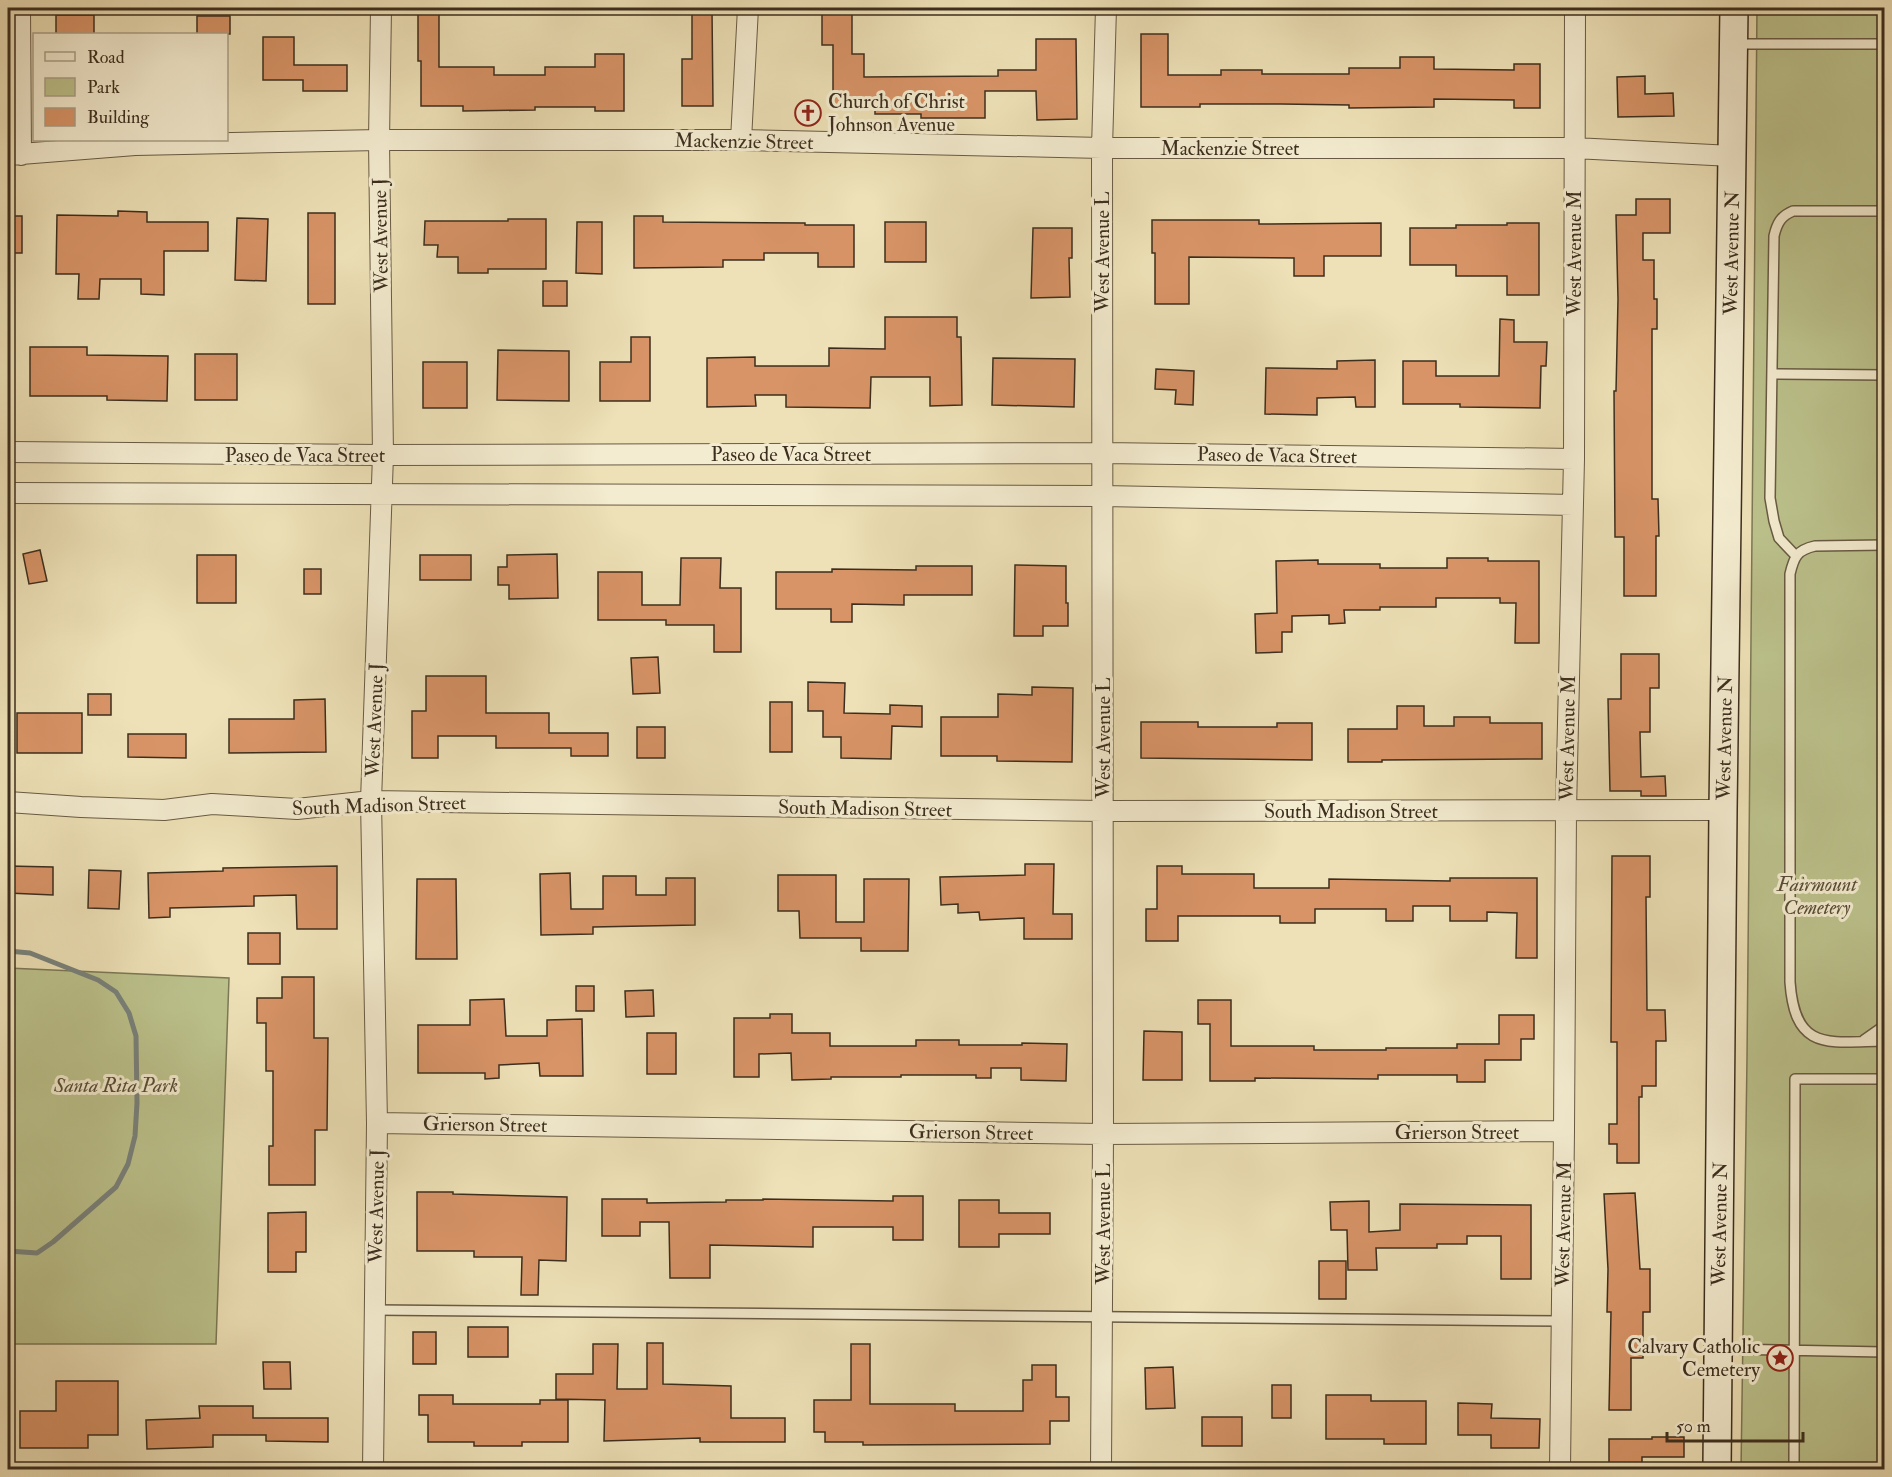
<svg xmlns="http://www.w3.org/2000/svg" width="1892" height="1477" font-family="'IM FELL Double Pica',serif">
	<rect width="100%" height="100%" fill="#eee1b7"/>
	<filter id="stains"><feTurbulence type="fractalNoise" baseFrequency=".00333" numOctaves="4"/><feColorMatrix values="0 0 0 0 .2 0 0 0 0 .09 0 0 0 0 .02 0 0 0 .5 -.17"/></filter>
	<radialGradient id="worn" r=".72"><stop offset=".6" stop-color="#630" stop-opacity="0"/><stop offset="1" stop-color="#630" stop-opacity=".3"/></radialGradient>
	<path fill="#bcc28c" stroke="#7c7855" stroke-width="1.5" d="M1757,8H1884V1469L1741,1470L1747,1059Z
		M8,968L229,978L216,1344H8Z"/>
	<g fill="none" stroke-linecap="round" stroke-linejoin="round">
		<path stroke="#79827c" stroke-width="5" d="M8,951L30,953L98,980L116,992L129,1013L136,1036L137,1103L135,1136L128,1164L116,1187L53,1242L37,1253L8,1251"/>
	</g>
	<path fill="#d89467" stroke="#3c2e1e" stroke-width="1.5" d="M692,10H712L713,106H682V59H692Z
		M418,11H439V67H494V75H545V67H595V54H624V111H595V107H535V110L463,111V106H421V61H418Z
		M822,13H852V54H864V77L998,76V70H1036V39H1076L1077,119L1037,120L1036,91H985V118H921V114H875V108H833V45H822Z
		M56,15H94V34H56Z
		M197,16H230V34H197Z
		M1141,34H1168V75H1221V70H1262V74H1349V68H1400V57H1434V69L1514,70V64H1540V108H1514V100L1434,99V107L1349,108V105L1281,104H1200V107H1141Z
		M263,37H294V65H347V91H303V80H263Z
		M1645,76V94L1673,93L1674,116L1618,117L1617,77Z
		M1636,199H1670V233H1643V260H1654V299H1657V329H1652V499H1658L1659,536H1656V596H1624V537H1615L1614,391H1616L1618,299L1616,215H1636Z
		M118,211L147,212V222H208V251H164V295L141,294V279H100L99,299H78L79,274H56L57,215L118,216Z
		M308,213H335V304H308Z
		M8,216H22V253H8Z
		M634,216H663V222L805,223V225H854V267H818V253H764V260H723V267L634,268Z
		M237,218L268,219L266,281L235,280Z
		M508,219H546V269H488V273H458V257H437L438,245H424L425,221H508Z
		M1152,220H1259V224L1381,223V256H1324V276H1294V258L1189,257V304H1155V253H1152Z
		M577,222H602V274L576,273Z
		M885,222H926V262H885Z
		M1507,223H1539V295H1507V276H1456V265H1410V228H1456V225H1507Z
		M1033,228H1072V258H1069L1070,297L1031,298Z
		M543,281H567V306H543Z
		M885,317H957V337H961L962,405L930,406V377H871L870,408L786,407V395H755L756,406L707,407V358L755,357V366H829V348L885,349Z
		M1500,319L1514,320V342H1547L1546,366H1541L1540,408L1460,407V404H1403V361H1436V376H1499Z
		M631,337H650V401H600V362H631Z
		M30,347H87V355L168,356L167,401L107,400V396H30Z
		M498,350L569,351V401L497,400Z
		M195,354H237V400H195Z
		M993,358L1075,359L1074,407L992,405Z
		M1375,360V407H1356L1355,397L1317,398V415L1265,414L1266,368L1337,369V361Z
		M423,362H467V408H423Z
		M1156,369L1194,371L1193,405L1175,404L1176,390L1155,389Z
		M40,550L47,581L29,584L23,554Z
		M557,554L558,598L509,599V585H498V567H507V555Z
		M197,555H236V603H197Z
		M420,555H471V580H420Z
		M681,558H721L720,588H741V652H714V625H666V620H598V572H642V605H680Z
		M1447,558H1488V561H1539V643H1515L1516,603H1500V598H1436V607H1380V610H1344L1345,623L1329,624V615L1292,616V632H1282V652L1256,653L1255,614L1277,613L1276,561L1318,560V564H1380V568H1447Z
		M1015,565L1066,566V603H1068V626H1043V636H1014Z
		M916,566H972V595H904V605L852,604V622H831V609H776V572H832V569L916,570Z
		M304,569H321V594H304Z
		M1621,654H1659V688H1650V732H1640L1641,777L1665,776L1666,796H1641V791H1610L1608,699H1621Z
		M658,657L660,693L633,694L631,658Z
		M426,676H486V713H549V733H608V756H571V748H496V736H438V758H412V711H426Z
		M808,682L845,683L844,713L890,714V705L922,706V727L892,726L891,759L841,758V737H823V711H808Z
		M1032,687L1073,688L1072,762L997,761V756H941V717H998V694L1032,695Z
		M88,694H111V715H88Z
		M325,699L326,752L229,753V719H294V700Z
		M770,702H792V752H770Z
		M1397,706H1424V726H1454V717H1490V723H1542V759L1382,760V762H1348V729H1397Z
		M17,713H82V753H17Z
		M1141,722H1198V727H1277V723H1312V760L1141,758Z
		M637,727H665V758H637Z
		M128,734H186V758L128,757Z
		M1612,856H1650V897H1646L1647,1010H1665L1666,1041H1656V1086H1642V1097H1639V1163H1617V1144H1609V1124H1617V1042H1611Z
		M1025,864H1054L1053,914H1072V939H1024V918L980,920L979,912L958,913V904L941,905L940,877L1025,875Z
		M8,866L53,867V895L8,893Z
		M337,866V929H297L296,895L254,896V906L170,908V917L149,918L148,873L223,871V868Z
		M1157,866H1182V874H1254V888H1329V879L1450,881V878H1537V958H1516L1517,913L1487,912V921H1450V906H1413V921H1386V909H1315V923H1280V916H1178V941H1146V909H1157Z
		M89,870L121,871L119,909L88,908Z
		M570,873L571,909H603V876H636V895H666V878H695V925L593,927V934L541,935L540,874Z
		M778,875H836V922H864V879H909L908,951H861V938H800L799,911H778Z
		M417,879H456L457,959H416Z
		M248,933H280V964H248Z
		M282,977H314V1038H328L327,1130H315V1185H269V1146H273V1071H266V1023H257V998H282Z
		M576,986H594V1011H576Z
		M653,990L654,1016L626,1017L625,991Z
		M504,999L506,1036H547V1020L582,1019L583,1076H540L539,1063L499,1065V1078L485,1079V1073H418V1025H470V1000Z
		M1198,1000H1231V1046H1314V1050H1386V1048H1457V1044H1499V1015H1534V1039H1521V1060H1485V1082H1457V1075H1378V1079L1255,1078V1081H1210V1024H1198Z
		M770,1014H792V1033H830V1046H916V1040H959V1045H1022V1043L1067,1044L1066,1081L1021,1080V1068H991V1078H976V1075H901V1077H831V1079L792,1080L791,1053L759,1054V1077H734V1018H770Z
		M1144,1031L1182,1032V1080H1143Z
		M647,1033H676V1074H647Z
		M417,1192H453V1194L567,1197L566,1261L539,1260L538,1295H521L522,1257H474V1251H417Z
		M1635,1193L1640,1269H1650V1312H1643V1358H1631V1410H1609L1611,1312H1607L1608,1269L1604,1194Z
		M893,1196H923V1240H893V1227H813V1247L710,1245V1278H670L669,1222H640V1236H602V1199H647V1203L726,1202V1200H763V1199L893,1201Z
		M959,1200H999V1213H1050V1234H999V1247H959Z
		M1369,1201V1232L1400,1230V1204L1531,1205V1279H1501V1236H1467V1244H1437V1248H1376L1377,1270H1348L1347,1230H1331L1330,1202Z
		M306,1212V1252H296V1272H268V1213Z
		M1319,1261H1346V1299H1319Z
		M468,1327H508V1357H468Z
		M413,1332H436V1364H413Z
		M647,1343H663V1384L731,1386V1418H785V1442H700V1438L604,1441L605,1400L556,1399V1374H593V1344H618L617,1389H647Z
		M851,1344H870V1404H955V1411H1023V1380H1032V1365H1056V1397H1069V1421H1050V1444L863,1445V1442H825V1432H814V1400H851Z
		M263,1362H290L291,1389H264Z
		M1173,1367L1175,1408L1146,1409L1145,1368Z
		M56,1381H118V1435H88V1448H20V1411H56Z
		M1272,1385H1291V1418H1272Z
		M419,1395H453V1404H540V1400H568V1442H522V1446H474V1442H428V1415H419Z
		M1326,1395H1371V1401H1426V1444H1384V1439H1326Z
		M1458,1403L1492,1404L1491,1418L1540,1419L1539,1448H1491V1435H1458Z
		M199,1406H253V1418H328V1442L266,1441V1435H213V1447L147,1449L146,1420L200,1418Z
		M1202,1417H1242V1446H1202Z
		M1652,1437H1684V1457H1642V1470H1609V1439H1652Z"/>
	<g fill="none" stroke-linecap="round" stroke-linejoin="round">
		<g stroke="#685b44" stroke-width="12">
			<path id="lane" d="M1737,44H1884
				M1772,374L1884,375
				M1884,545L1815,546C1797,550 1794,557 1790,574V982C1795,1052 1828,1042 1884,1041
				M1796,556L1779,538L1774,521L1770,498L1774,236C1777,223 1781,216 1793,211H1884
				M1864,1040L1884,1026
				M375,1310L1562,1321
				M1721,1349L1884,1352
				M1794,1470L1795,1079H1884"/>
		</g>
		<g stroke="#685b44" stroke-width="22">
			<path id="street" d="M20,8L21,155
				M741,140L748,8
				M8,155L135,145L379,140H741L1102,148H1574L1732,156
				M8,452L383,455L1103,453L1574,459
				M8,493L1103,496L1573,505
				M8,802L81,807L164,810L212,804L297,809L371,801L1103,811L1723,810
				M377,1123L1103,1134L1564,1131
				M373,1470L377,1123L371,801L383,455L379,140L381,8
				M1101,1470L1103,1134L1102,148L1106,8
				M1560,1470L1564,1131L1566,811L1574,459L1575,8"/>
		</g>
		<g stroke="#3c2e1e" stroke-width="30">
			<path id="secondary" d="M1717,1470L1723,810L1734,8"/>
		</g>
		<use href="#lane" stroke="#f4ecd0" stroke-width="9"/>
		<use href="#street" stroke="#f4ecd0" stroke-width="20"/>
		<use href="#secondary" stroke="#f4ecd0" stroke-width="27"/>
	</g>
	<defs>
		<g id="church-ring" transform="scale(1.35)"><circle r="9.5" fill="#f4ecd0" stroke="#8f2418" stroke-width="1.5"/><path d="M-1.2-6h2.4v3.5h3.3v2.4h-3.3V6h-2.4V-.1h-3.3v-2.4h3.3Z" fill="#8f2418"/></g>
		<g id="sight-ring" transform="scale(1.35)"><circle r="9.5" fill="#f4ecd0" stroke="#8f2418" stroke-width="1.5"/><path d="M0-6L1.8-2.2L6-1.7L2.9 1.2L3.7 5.4L0 3.3L-3.7 5.4L-2.9 1.2L-6-1.7L-1.8-2.2Z" fill="#8f2418"/></g>
	</defs>
	<g fill-rule="evenodd">
		<use href="#church-ring" x="808" y="113"/>
		<use href="#sight-ring" x="1780" y="1358"/>
	</g>
	<g text-anchor="middle" stroke-width="6" stroke-linejoin="round" paint-order="stroke">
		<g font-size="20" fill="#3c2e1e" stroke="#f4ecd0" text-anchor="start">
			<text x="828" y="108">Church of Christ<tspan x="828" dy="23">Johnson Avenue</tspan></text>
			<text x="1760" y="1353" text-anchor="end">Calvary Catholic<tspan x="1760" dy="23">Cemetery</tspan></text>
		</g>
		<g font-size="20" fill="#3c2e1e" stroke="#f4ecd0">
			<text transform="translate(744 141) rotate(1)" y="7">Mackenzie Street</text>
			<text x="1230" y="155">Mackenzie Street</text>
			<text transform="translate(380 235) rotate(-91)" y="7">West Avenue J</text>
			<text transform="translate(1102 252) rotate(-90)" y="7">West Avenue L</text>
			<text transform="translate(1574 253) rotate(-90)" y="7">West Avenue M</text>
			<text transform="translate(1731 253) rotate(-89)" y="7">West Avenue N</text>
			<text x="791" y="461">Paseo de Vaca Street</text>
			<text x="305" y="462">Paseo de Vaca Street</text>
			<text transform="translate(1277 455) rotate(1)" y="7">Paseo de Vaca Street</text>
			<text transform="translate(374 720) rotate(-88)" y="7">West Avenue J</text>
			<text transform="translate(1103 738) rotate(-90)" y="7">West Avenue L</text>
			<text transform="translate(1567 738) rotate(-89)" y="7">West Avenue M</text>
			<text transform="translate(1724 738) rotate(-89)" y="7">West Avenue N</text>
			<text transform="translate(379 805) rotate(-2)" y="7">South Madison Street</text>
			<text transform="translate(865 808) rotate(1)" y="7">South Madison Street</text>
			<text x="1351" y="818">South Madison Street</text>
			<text transform="translate(485 1124) rotate(1)" y="7">Grierson Street</text>
			<text transform="translate(971 1132) rotate(1)" y="7">Grierson Street</text>
			<text x="1457" y="1139">Grierson Street</text>
			<text transform="translate(376 1206) rotate(-89)" y="7">West Avenue J</text>
			<text transform="translate(1103 1224) rotate(-90)" y="7">West Avenue L</text>
			<text transform="translate(1563 1224) rotate(-89)" y="7">West Avenue M</text>
			<text transform="translate(1719 1224) rotate(-89)" y="7">West Avenue N</text>
		</g>
		<g font-size="20" font-style="italic" fill="#564c34" stroke="#f4ecd0">
			<text x="1817" y="891">Fairmount<tspan x="1817" dy="23">Cemetery</tspan></text>
			<text x="116" y="1092">Santa Rita Park</text>
		</g>
	</g>
	<rect width="1892" height="1477" fill="none" stroke="#eee1b7" stroke-width="30"/>
	<rect x="9" y="9" width="1874" height="1459" fill="none" stroke="#3c2e1e" stroke-width="3"/>
	<rect x="15" y="15" width="1862" height="1447" fill="none" stroke="#3c2e1e" stroke-width="1.5"/>
	<rect x="33" y="33" width="195" height="108" fill="#f4ecd0" stroke="#aaa089" stroke-width="1.5"/>
	<rect x="45" y="52" width="30" height="9" fill="#f4ecd0" stroke="#aaa089" stroke-width="1.5"/>
	<text x="87" y="63" font-size="18" fill="#3c2e1e">Road</text>
	<rect x="45" y="78" width="30" height="18" fill="#bcc28c" stroke="#aaa089" stroke-width="1.5"/>
	<text x="87" y="93" font-size="18" fill="#3c2e1e">Park</text>
	<rect x="45" y="108" width="30" height="18" fill="#d89467" stroke="#aaa089" stroke-width="1.5"/>
	<text x="87" y="123" font-size="18" fill="#3c2e1e">Building</text>
	<path d="M1667 1432v9h136v-9" fill="none" stroke="#3c2e1e" stroke-width="3"/>
	<text x="1676" y="1432" font-size="18" fill="#3c2e1e" stroke="#f4ecd0" stroke-width="4.5" paint-order="stroke">50 m</text>
	<rect width="100%" height="100%" filter="url(#stains)"/>
	<rect width="100%" height="100%" fill="url(#worn)"/>
</svg>
